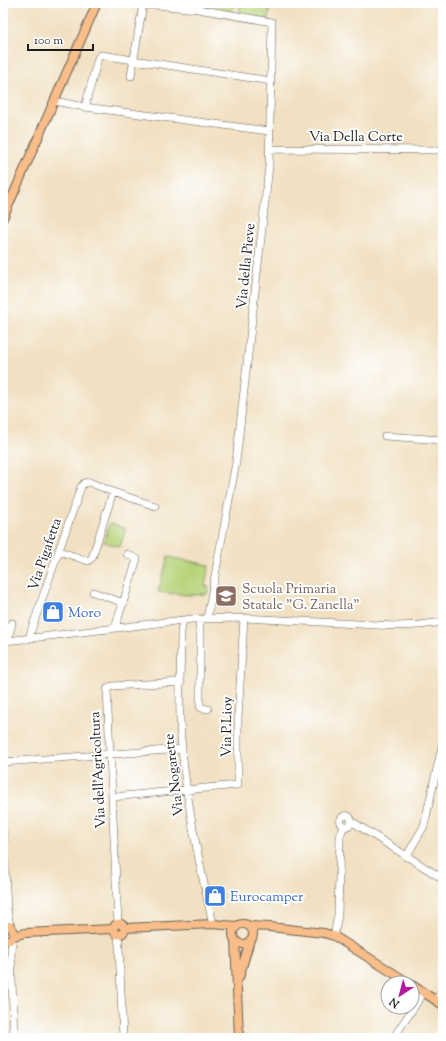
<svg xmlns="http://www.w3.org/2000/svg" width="446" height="1041" font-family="'Sorts Mill Goudy',serif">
	<rect width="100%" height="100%" fill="#fff"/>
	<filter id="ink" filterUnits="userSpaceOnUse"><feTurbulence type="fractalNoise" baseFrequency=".025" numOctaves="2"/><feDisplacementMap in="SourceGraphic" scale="8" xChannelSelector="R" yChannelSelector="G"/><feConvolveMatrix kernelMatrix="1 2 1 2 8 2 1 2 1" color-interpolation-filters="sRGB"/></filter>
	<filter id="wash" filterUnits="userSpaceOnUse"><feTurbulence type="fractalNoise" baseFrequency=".012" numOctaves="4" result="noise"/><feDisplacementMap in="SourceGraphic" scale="16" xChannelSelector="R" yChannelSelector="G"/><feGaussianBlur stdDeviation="0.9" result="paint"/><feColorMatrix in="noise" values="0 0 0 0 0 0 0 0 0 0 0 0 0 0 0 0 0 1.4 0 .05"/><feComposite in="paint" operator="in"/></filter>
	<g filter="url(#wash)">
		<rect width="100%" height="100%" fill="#f1e0c1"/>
		<path fill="#b7d47a" stroke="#6a784b" d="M199,3H235L233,11L199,6Z
			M241,3H271L268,19L239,14Z
			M110,523L126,529L120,547L104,542Z
			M168,557L209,565L205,586L209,587L207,594L188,595L158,592Z"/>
	</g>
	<g filter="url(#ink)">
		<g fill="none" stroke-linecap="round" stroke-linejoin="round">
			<g stroke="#676156" stroke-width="8">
				<path id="minor" d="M133,3L198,9L272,22L269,166L236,462L207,619
					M131,76L143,4
					M54,101L85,107L269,131
					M85,107L98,58L101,55L271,81
					M269,149L443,150
					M385,436L443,440
					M59,551L88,561L92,558L113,492
					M93,592L124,603
					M199,619L200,635V705L201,708L208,709
					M183,620L181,632C181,667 178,703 181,738C186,801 199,863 213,924
					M3,624L11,628
					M115,628L137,559L127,554
					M29,639L32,628L81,487L84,483L89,482L113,492L155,506
					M8,640L12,623
					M3,641L15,640L192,619L244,618L396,626L420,625L443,622
					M3,762L182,749
					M112,797L238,785V718L244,618
					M340.5 821a5.5 5.5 0 1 1 11 0a5.5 5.5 0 1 1-11 0Z
					M351,821L443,879
					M3,831L7,909L10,926
					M406,857L424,826L443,742
					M118,924L107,689L112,686L181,682
					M118,935L119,947L123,1038
					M334,936L338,915L340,836L344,826
					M12,939L11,951L14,1038
					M436,1000L443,990
					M395,1038L394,1037L424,992"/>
			</g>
			<g stroke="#676156" stroke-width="10">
				<path id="major" d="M3,218L97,3
					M113.5 929a5.5 5.5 0 1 1 11 0a5.5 5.5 0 1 1-11 0Z
					M233 934a10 10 0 1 1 20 0a10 10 0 1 1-20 0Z
					M3,926H10L13,930L14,934L10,940H3
					M249,926L270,927L324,933L334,936L409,983
					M124,928L213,924L236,926
					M14,936L25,933L113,929
					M235,940L239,1038
					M239,978L250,940
					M412,985L443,1005"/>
			</g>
			<use href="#minor" stroke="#fff" stroke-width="7"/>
			<use href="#major" stroke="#f8bd89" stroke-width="8"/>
		</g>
	</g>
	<defs>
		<g id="school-square" transform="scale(1.15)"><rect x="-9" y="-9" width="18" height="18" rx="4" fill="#8d6e63" stroke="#fff"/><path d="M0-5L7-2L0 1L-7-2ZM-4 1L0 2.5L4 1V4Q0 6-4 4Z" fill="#fff"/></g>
		<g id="shop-square" transform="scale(1.15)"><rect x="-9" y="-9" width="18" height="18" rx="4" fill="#3f7fe0" stroke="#fff"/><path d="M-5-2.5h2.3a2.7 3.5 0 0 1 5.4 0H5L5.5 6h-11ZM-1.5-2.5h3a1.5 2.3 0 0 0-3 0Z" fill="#fff"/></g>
	</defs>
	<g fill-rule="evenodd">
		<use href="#school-square" x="226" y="596"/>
		<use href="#shop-square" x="53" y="612"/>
		<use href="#shop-square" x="215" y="896"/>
	</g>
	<g text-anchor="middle" stroke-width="4" stroke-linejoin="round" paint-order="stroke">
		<g font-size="14" fill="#1c1c1c" stroke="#fff">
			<text x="356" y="141">Via Della Corte</text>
			<text transform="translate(245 266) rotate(-84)" y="5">Via della Pieve</text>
			<text transform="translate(44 554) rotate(-71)" y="5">Via Pigafetta</text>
			<text transform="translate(226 727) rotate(-89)" y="5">Via P.Lioy</text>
			<text transform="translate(97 770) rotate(-93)" y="5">Via dell'Agricoltura</text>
			<text transform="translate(173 775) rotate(-97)" y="5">Via Nogarette</text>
		</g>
		<g font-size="14" fill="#785e54" stroke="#fff" text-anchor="start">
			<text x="242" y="593">Scuola Primaria<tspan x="242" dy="16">Statale "G. Zanella"</tspan></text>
		</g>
		<g font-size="14" fill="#366cbe" stroke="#fff" text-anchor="start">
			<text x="68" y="617">Moro</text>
			<text x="230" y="901">Eurocamper</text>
		</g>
	</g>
	<rect width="446" height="1041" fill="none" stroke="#fff" stroke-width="16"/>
	<g transform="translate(400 995) rotate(216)"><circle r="19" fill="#ffffff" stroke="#a4a4a4"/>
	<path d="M0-3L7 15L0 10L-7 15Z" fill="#b5179e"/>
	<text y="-6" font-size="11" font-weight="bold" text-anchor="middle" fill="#1c1c1c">N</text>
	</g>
	<path d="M28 44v6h65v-6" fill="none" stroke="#1c1c1c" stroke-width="2"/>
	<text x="34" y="44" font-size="12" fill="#1c1c1c" stroke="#ffffff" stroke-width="3" paint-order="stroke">100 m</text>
</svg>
